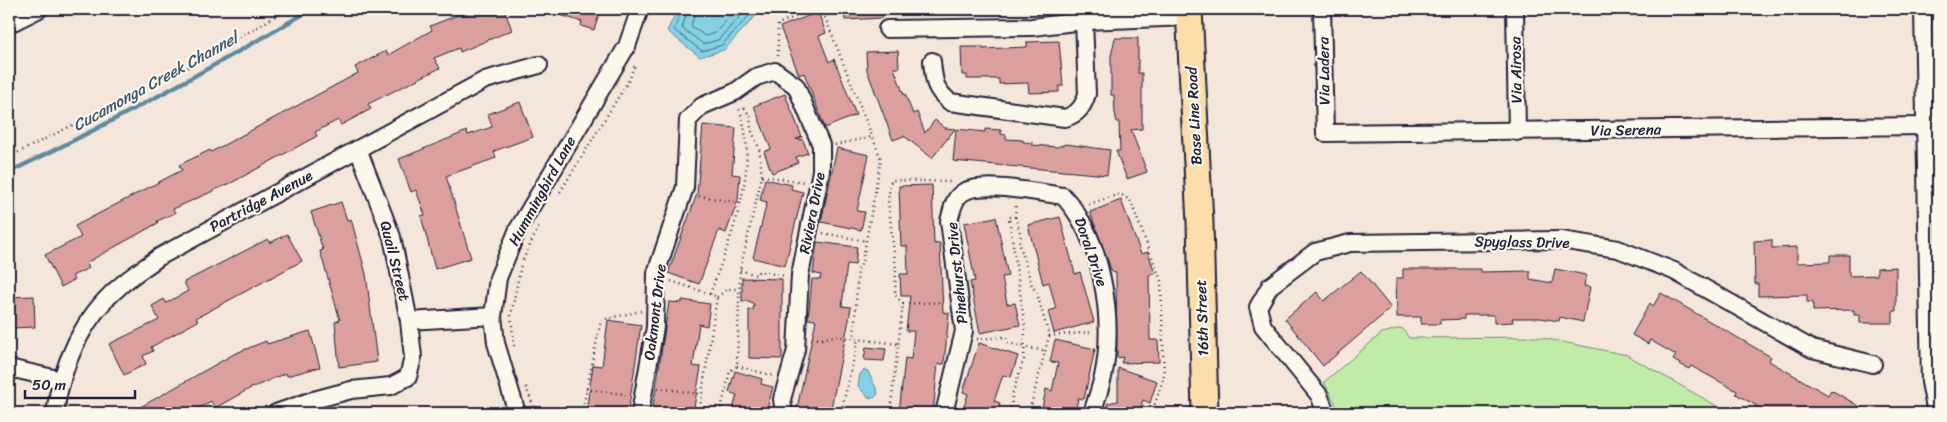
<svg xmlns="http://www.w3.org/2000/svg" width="1947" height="422" font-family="Sriracha,sans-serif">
	<rect width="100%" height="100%" fill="#f5e6dc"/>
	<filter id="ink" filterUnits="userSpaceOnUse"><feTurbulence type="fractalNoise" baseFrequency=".02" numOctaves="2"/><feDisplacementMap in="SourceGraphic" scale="10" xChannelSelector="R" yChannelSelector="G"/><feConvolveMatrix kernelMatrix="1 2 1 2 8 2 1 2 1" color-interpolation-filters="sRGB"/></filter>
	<g filter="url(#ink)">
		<polygon fill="#c0eca8" stroke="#718772" points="1402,328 1409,338 1538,337 1627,355 1729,413 1340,413 1324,382 1382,333"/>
		<g fill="#84d0e4" stroke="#5d8aa0">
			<polygon points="678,9 762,9 724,50 700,57 667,31"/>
			<path d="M 864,370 L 868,371 C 870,377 877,388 878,394 L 874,398 L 868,397 L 858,386 L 860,374 Z"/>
		</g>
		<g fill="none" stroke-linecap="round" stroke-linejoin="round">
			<g stroke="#49687f" stroke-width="1">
				<polyline points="682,9 674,30 702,51 722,45 755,9"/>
				<polyline points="688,9 682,28 703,44 718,40 747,9"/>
				<polyline points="696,9 691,26 705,36 715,33 737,9"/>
			</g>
			<path stroke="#5d8aa0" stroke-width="4.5" d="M 9,172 C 113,123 213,67 312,9"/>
		</g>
		<g fill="#dba09e" stroke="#22223b">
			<polygon points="473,9 504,9 512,30 460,52 459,48 434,58 440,68 368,104 371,109 341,125 338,120 315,132 317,136 233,182 173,209 175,213 157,221 158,223 86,263 89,268 72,276 74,280 61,287 45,255 81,237 75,226 182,170 179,165 210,150 211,152 358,73 355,67 386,51 388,55 432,30 430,26"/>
			<polygon points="549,9 601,9 594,30 581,26 582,22 548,11"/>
			<polygon points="844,9 882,9 882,18 845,20"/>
			<polygon points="818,12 826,33 819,36 829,62 834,59 856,115 825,128 804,73 799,75 780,27"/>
			<polygon points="1115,38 1138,38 1138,73 1142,73 1142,129 1131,130 1147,172 1127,179 1116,151 1120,151 1119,122 1117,122 1115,113 1114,95 1111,95 1111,56"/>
			<polygon points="1059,41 1063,86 1059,86 1059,92 1029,93 1028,83 999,84 999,79 967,79 967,75 962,75 961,47 983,47 983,49 1027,47 1027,42"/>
			<polygon points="898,51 899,68 894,68 904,95 905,94 913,114 917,112 925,133 935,120 945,128 955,129 932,158 904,136 893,140 867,70 866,52"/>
			<polygon points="785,94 802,137 796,139 803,140 808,153 796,157 798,163 772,173 764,152 771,149 754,106"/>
			<polygon points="520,102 533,137 494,151 496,158 446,176 471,258 435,269 421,216 425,215 416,190 411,192 399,159 467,131 468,135 492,127 488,114"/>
			<polygon points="703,125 736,128 732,174 740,175 738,200 726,233 719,230 699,284 668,273 697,194"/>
			<polygon points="956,129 985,132 985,129 1001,130 1001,134 1006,135 1006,139 1023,140 1023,142 1033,143 1032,145 1057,147 1066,144 1110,150 1107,175 953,161"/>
			<polygon points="837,148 869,155 857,211 865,212 861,230 821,222"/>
			<polygon points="765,179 792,185 791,189 803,192 785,266 753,258 767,202 760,200"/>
			<polygon points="932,185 934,244 940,243 943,312 949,313 944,364 938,364 933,413 899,413 905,358 911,359 914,331 906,331 910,296 901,296 900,274 908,274 907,246 901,246 899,186"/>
			<polygon points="1121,200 1141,254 1148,252 1155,273 1149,275 1150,340 1158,340 1159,362 1121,363 1123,357 1117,358 1116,273 1112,272 1090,212"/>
			<polygon points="341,202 347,220 351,219 366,274 377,362 339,367 335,322 340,320 320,251 323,250 311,212"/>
			<polygon points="996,217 1008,276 1002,277 1007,304 1015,303 1020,325 980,333 970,282 975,281 964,223"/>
			<polygon points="1060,217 1075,274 1080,272 1094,322 1054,333 1048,311 1056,309 1049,282 1043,284 1028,225"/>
			<polygon points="287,234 302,261 196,318 198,321 151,347 153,351 143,356 146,364 124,375 109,344 159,320 152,306 164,299 166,303 188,291 184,282 268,239 270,243"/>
			<polygon points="1772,240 1772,248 1797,247 1797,263 1830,262 1830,255 1849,255 1849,276 1877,275 1877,268 1896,267 1896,311 1893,311 1893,323 1860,323 1860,315 1854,315 1854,310 1813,311 1813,302 1807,302 1807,295 1758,296 1758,284 1755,284 1754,241"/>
			<polygon points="817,242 857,247 855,265 847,264 842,306 851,307 849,320 830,413 796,413 816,320 808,319 812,279 820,279 821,275 813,273"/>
			<polygon points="1403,269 1481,269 1481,272 1530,271 1530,279 1552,283 1555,269 1586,275 1584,286 1590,287 1583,322 1560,317 1559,321 1540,318 1512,318 1513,322 1494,323 1494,315 1464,315 1464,319 1440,320 1440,324 1421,324 1421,317 1397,317 1396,278 1403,278"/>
			<polygon points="1361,271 1391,308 1323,366 1285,319 1317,292 1324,301"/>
			<polygon points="742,278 782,279 782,359 749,358 749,310 753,310 754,304 749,301 742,301"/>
			<polygon points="1661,293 1771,357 1769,361 1828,395 1831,390 1871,413 1764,413 1755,408 1757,406 1736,394 1737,391 1691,366 1689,369 1673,360 1676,355 1650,340 1648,344 1632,335 1650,303 1653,306"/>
			<polygon points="34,296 35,327 9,328 9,297"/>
			<polygon points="682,300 710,304 707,326 699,324 693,366 701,367 693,413 652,413 669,302 682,303"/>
			<polygon points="608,320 641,325 628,413 586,413 593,365 602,366"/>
			<polygon points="310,331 320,367 287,376 286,373 249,389 215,408 211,401 191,413 130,413 234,354 266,341 267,344"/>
			<polygon points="1055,340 1095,349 1084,399 1078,398 1075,413 1041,413 1046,389 1052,391 1058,363 1050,362"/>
			<polygon points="979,343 1018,356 1011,377 1003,375 994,401 1000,403 997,413 962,413 968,394 963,392"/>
			<polygon points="866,347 886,349 884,361 864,360"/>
			<polygon points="1118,368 1157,381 1150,403 1143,400 1139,413 1105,413 1108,403 1118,401"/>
			<polygon points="735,371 762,379 761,384 773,387 766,413 732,413 737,395 729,392"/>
		</g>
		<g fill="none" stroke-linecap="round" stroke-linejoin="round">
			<g stroke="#22223b" stroke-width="20">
				<g id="street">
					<polyline points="1322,9 1325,133 1927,126"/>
					<polyline points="1515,9 1517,132"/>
					<polyline points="1923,9 1930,382 1936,413"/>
					<polyline points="9,24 39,9"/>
					<polyline points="887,29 1032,27 1084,21 1190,17"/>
					<path d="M 932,61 C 934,81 934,89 950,102 L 1065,118 C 1078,114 1083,107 1087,94 L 1084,21 L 1081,9"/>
					<polyline points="409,321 493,316"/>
					<polyline points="9,368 62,380"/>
					<path d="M 55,413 C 61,367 82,318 119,287 C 131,276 146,267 159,257 L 485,80 L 539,65"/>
					<polyline points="276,413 310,401 351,390 391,386 408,377 413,357 409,321 392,237 358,149"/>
					<polyline points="517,413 496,343 493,316 498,278 518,229 627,46 640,9"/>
					<polyline points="640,413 655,327 656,273 685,187 688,120 702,106 735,92 756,77 775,71 796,86 821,145 821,171 800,275 796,350 782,399 784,413"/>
					<path d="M 944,413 L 964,331 L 949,221 C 952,211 953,199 962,193 C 981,180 1040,193 1063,196 C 1103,239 1115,320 1103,377 C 1100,389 1096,401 1092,413"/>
					<polyline points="1326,413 1319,395 1263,326 1258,307 1270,286 1315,252 1350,243 1561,240 1618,249 1674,271 1812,349 1873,364"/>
				</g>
			</g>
			<g stroke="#22223b" stroke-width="29">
				<polyline id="primary" points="1189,9 1200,223 1205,413"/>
			</g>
			<g stroke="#22223b" stroke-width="2.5" stroke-dasharray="1 4" stroke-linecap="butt">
				<polyline points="814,9 823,12 881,159 862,263 858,270 854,336 858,339 841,413"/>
				<polyline points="778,56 778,24 813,9"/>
				<polyline points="835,145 871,137"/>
				<polyline points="9,157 190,66 288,9"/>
				<polyline points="762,176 805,182"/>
				<polyline points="560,192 629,80 635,65"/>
				<polyline points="699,196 742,203"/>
				<polyline points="1089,204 1120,194 1130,200 1161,281 1164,376 1152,413"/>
				<polyline points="1015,217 1021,235 1019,242 1032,286 1037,293 1049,336 1029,413"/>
				<polyline points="823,233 866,241"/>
				<polyline points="523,260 539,226"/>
				<polyline points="740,270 756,275 759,271 785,276"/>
				<polyline points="671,281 710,294"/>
				<polyline points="717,297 728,289 738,289"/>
				<polyline points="903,304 946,302"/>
				<polyline points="1049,336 1092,332"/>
				<polyline points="812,338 821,339 834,336 898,344"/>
				<polyline points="977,339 1006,337 1008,343 1045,351"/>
				<polyline points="514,346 511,315 521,265"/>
				<polyline points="737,366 774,376"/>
				<polyline points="526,387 536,413"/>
				<polyline points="658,388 701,394"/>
				<polyline points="586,389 624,394 628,398"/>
				<polyline points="582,413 601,320 641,311"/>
				<path d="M 699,413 L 717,297 L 710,294 C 731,235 761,170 739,108"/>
				<polyline points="720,413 730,371 737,366 740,270 762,176 759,148 751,129 750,116 742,105"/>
				<polyline points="890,413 903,304 895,295 896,270 888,200 891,180 950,182"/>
				<polyline points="1011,413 1012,395 1024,359 1025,327 1009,217 1015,217 1016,203"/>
			</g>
			<use href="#street" stroke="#fbf7ec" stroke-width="16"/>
			<use href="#primary" stroke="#faddab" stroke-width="25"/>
		</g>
	</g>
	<g text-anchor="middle" stroke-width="4.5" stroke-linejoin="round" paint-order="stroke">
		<g font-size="15" fill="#22223b" stroke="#fbf7ec">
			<text transform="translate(1516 70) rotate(-91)" y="5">Via Airosa</text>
			<text transform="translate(1324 71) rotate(-91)" y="5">Via Ladera</text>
			<text transform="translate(1194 116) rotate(-93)" y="5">Base Line Road</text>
			<text transform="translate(1626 130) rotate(-1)" y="5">Via Serena</text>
			<text transform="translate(542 191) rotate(-61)" y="5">Hummingbird Lane</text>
			<text transform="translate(261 201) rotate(-28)" y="5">Partridge Avenue</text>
			<text transform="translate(812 213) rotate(-79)" y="5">Riviera Drive</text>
			<text transform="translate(1522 242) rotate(1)" y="5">Spyglass Drive</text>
			<text transform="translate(1091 252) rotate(71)" y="5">Doral Drive</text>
			<text transform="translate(395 261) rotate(76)" y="5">Quail Street</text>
			<text transform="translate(957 273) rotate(-96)" y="5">Pinehurst Drive</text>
			<text transform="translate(655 312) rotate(-83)" y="5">Oakmont Drive</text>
			<text transform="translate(1202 318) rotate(-92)" y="5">16th Street</text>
		</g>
		<g font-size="16" font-style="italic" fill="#3f566e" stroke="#fbf7ec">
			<text transform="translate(155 81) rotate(-29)" y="6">Cucamonga Creek Channel</text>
		</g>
	</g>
	<rect width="1947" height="422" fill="none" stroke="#fbf7ec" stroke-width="30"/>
	<rect x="15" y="15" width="1917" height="392" fill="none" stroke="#22223b" stroke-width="2" filter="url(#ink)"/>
	<path d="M25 390v8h110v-8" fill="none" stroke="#22223b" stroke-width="2.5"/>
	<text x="32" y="390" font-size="15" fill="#22223b" stroke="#fbf7ec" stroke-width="4" paint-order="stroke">50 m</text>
</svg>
